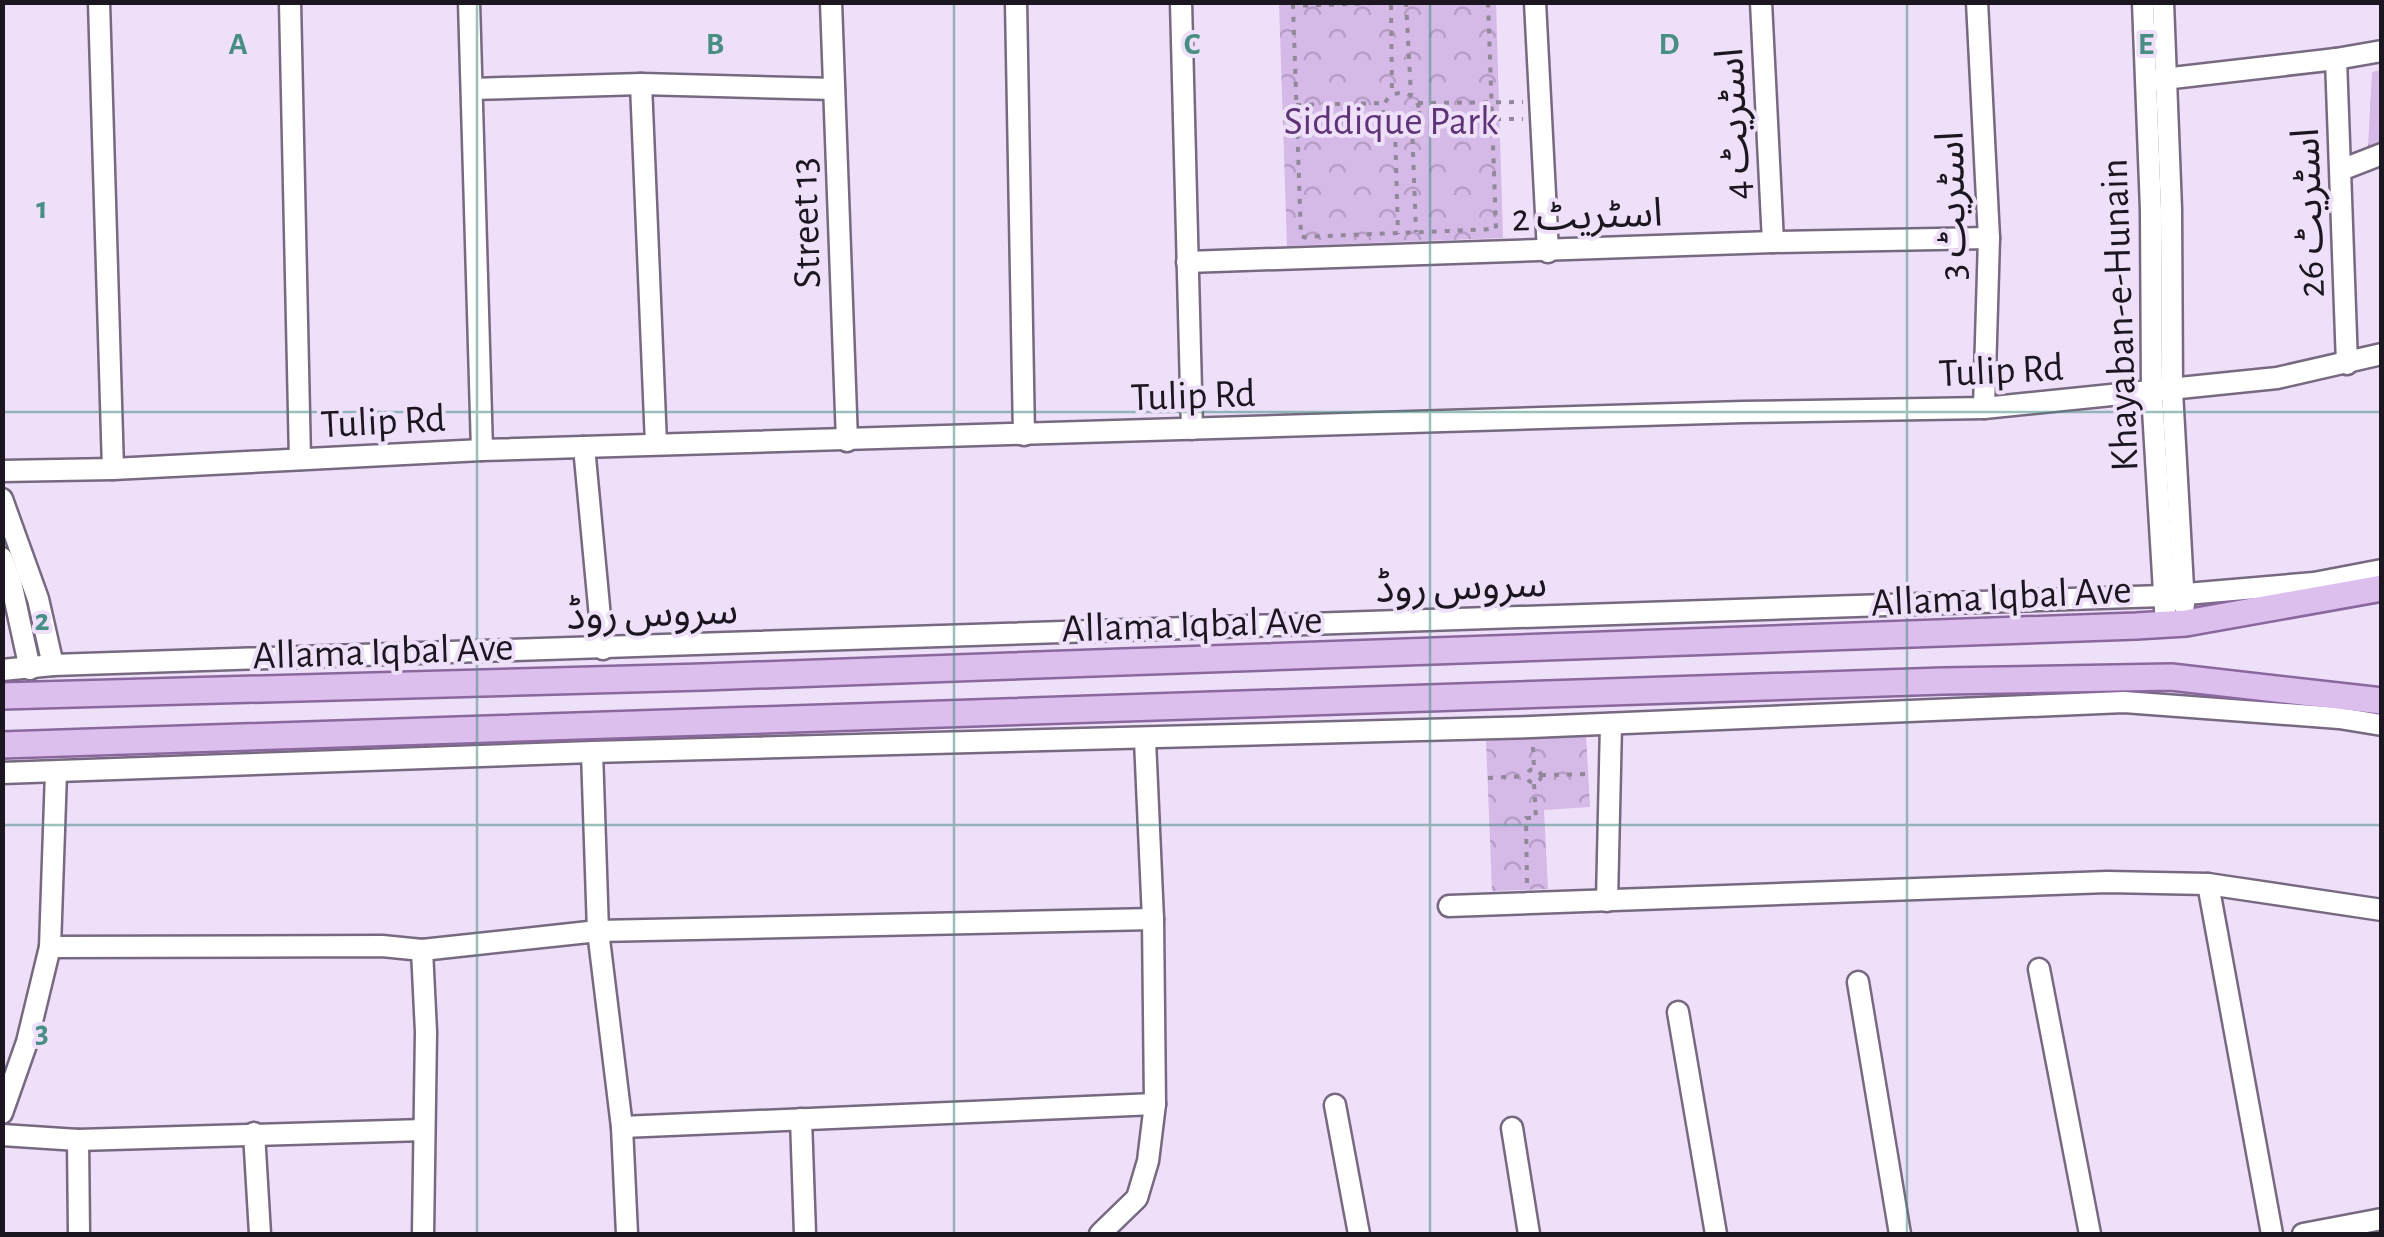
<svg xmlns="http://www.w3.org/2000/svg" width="2384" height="1237" font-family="'Alegreya Sans','Noto Sans Arabic',sans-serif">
	<defs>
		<pattern id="park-crowns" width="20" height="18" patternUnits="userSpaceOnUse" patternTransform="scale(2.5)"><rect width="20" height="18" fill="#d5b9e7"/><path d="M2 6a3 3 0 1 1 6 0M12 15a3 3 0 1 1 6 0" fill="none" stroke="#b69ec6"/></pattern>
	</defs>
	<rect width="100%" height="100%" fill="#efe0f9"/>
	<g fill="url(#park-crowns)">
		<polygon points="1279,3 1496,3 1503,238 1287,246"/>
		<polygon points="2381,70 2381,143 2368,147 2372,72"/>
		<polygon points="1586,735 1590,807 1544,810 1548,889 1492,891 1486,740"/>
	</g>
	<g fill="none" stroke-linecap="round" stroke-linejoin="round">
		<g stroke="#77697f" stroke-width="25">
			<g id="minor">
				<polyline points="99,2 113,469"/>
				<polyline points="290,2 300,459"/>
				<polyline points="469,2 482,450"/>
				<polyline points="831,2 847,441"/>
				<polyline points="1016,2 1024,435"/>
				<polyline points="1181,2 1192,429"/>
				<polyline points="1535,2 1548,252"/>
				<polyline points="1761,2 1773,242"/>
				<polyline points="1977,2 1989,238 1984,408"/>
				<polyline points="2143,2 2151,210 2152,393 2166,625"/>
				<polyline points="2163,2 2171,209 2172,391 2184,605"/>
				<polyline points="2336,59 2347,364"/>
				<polyline points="2155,80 2336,59 2382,51"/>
				<polyline points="641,84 656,444"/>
				<polyline points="472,89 641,84 834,89"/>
				<polyline points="2341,170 2382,154"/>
				<polyline points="1187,262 1773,242 1989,238"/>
				<polyline points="584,447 603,649"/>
				<polyline points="2,471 113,469 482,450 1743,412 1984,408 2277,378 2382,354"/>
				<polyline points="2,499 38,599 53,665"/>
				<polyline points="2,558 11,582 30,669"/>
				<polyline points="2,670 53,665 2163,596 2314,583 2382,570"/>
				<polyline points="592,752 598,931 622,1127 627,1234"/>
				<polyline points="2,773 592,752 1531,727 2124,702 2339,718 2382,725"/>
				<polyline points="2208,884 2272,1234"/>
				<polyline points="1607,901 1611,724"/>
				<polyline points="1449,906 2107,882 2208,884 2382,910"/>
				<polyline points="50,947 382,946 422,950 598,931 1153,919"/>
				<polyline points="422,950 426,1032 423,1234"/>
				<polyline points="2039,969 2090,1234"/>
				<polyline points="1858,982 1900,1234"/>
				<polyline points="1678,1012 1716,1234"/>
				<polyline points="1335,1105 1359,1234"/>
				<polyline points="2,1113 27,1042 50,947 56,772"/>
				<polyline points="801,1119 805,1234"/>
				<polyline points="622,1127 1155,1104"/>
				<polyline points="1512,1128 1529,1234"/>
				<polyline points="254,1133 260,1234"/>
				<polyline points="2,1135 78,1140 424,1130"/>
				<polyline points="78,1140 79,1234"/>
				<polyline points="1100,1234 1137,1198 1148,1161 1155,1104 1153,919 1145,740"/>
				<polyline points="2303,1234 2382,1219"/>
			</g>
		</g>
		<g stroke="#8a689e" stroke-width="30">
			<g id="major">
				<polyline points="2,696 703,677 2136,626 2186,623 2382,588"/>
				<polyline points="2,745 1943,681 2171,677 2382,701"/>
			</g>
		</g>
		<g stroke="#92889a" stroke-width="4" stroke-dasharray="5 8" stroke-linecap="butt">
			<polyline points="1399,2 1293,6 1301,237 1496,229 1488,2"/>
			<polyline points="1406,2 1411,95"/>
			<polyline points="1391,5 1392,95"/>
			<circle cx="1401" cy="111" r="18"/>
			<polyline points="1418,103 1523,102"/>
			<polyline points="1296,105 1385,103"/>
			<polyline points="1418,119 1523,119"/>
			<polyline points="1298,125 1386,121"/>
			<polyline points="1412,126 1416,232"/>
			<polyline points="1395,129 1398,234"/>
			<polyline points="1533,747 1534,767"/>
			<circle cx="1534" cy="776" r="7"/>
			<polyline points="1541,775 1591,774"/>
			<polyline points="1488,778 1527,776"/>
			<polyline points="1527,883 1526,818 1536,818 1534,783"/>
		</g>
		<use href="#minor" stroke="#fff" stroke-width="20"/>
		<use href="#major" stroke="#ddbfee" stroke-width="25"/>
	</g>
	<path fill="none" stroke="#498e84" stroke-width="2.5" stroke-opacity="0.55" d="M 477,2 L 477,1234M 954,2 L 954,1234M 1430,2 L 1430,1234M 1907,2 L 1907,1234M 2,412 L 2382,412M 2,825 L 2382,825"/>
	<g text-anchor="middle" stroke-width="8" stroke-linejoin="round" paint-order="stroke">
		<g font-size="40" fill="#5f3377" stroke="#efe0f9">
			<text x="1391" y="134">Siddique Park</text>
		</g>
		<g font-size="40" fill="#1b161f" stroke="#efe0f9">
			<text transform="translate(1732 124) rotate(-93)" y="14">اسٹریٹ 4</text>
			<text transform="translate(1950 206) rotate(-91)" y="14">اسٹریٹ 3</text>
			<text transform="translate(2307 213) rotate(-92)" y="14">اسٹریٹ 26</text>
			<text transform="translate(1587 214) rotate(-2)" y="14">اسٹریٹ 2</text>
			<text transform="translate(804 223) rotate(-92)" y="14">Street 13</text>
			<text transform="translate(2118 315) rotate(-92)" y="14">Khayaban-e-Hunain</text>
			<text transform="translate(2001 369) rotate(-3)" y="14">Tulip Rd</text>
			<text transform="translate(1193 394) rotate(-2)" y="14">Tulip Rd</text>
			<text transform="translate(383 420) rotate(-3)" y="14">Tulip Rd</text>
			<text transform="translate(1461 585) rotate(-2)" y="14">سروس روڈ</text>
			<text transform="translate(2001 595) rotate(-3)" y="14">Allama Iqbal Ave</text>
			<text transform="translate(652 612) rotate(-2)" y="14">سروس روڈ</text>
			<text transform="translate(1192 623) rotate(-2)" y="14">Allama Iqbal Ave</text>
			<text transform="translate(383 650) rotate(-2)" y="14">Allama Iqbal Ave</text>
		</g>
	</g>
	<g font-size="32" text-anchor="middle" font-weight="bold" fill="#498e84" stroke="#efe0f9" stroke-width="8" stroke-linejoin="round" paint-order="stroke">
		<text x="238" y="54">A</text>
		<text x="715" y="54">B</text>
		<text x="1192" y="54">C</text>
		<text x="1669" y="54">D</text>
		<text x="2146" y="54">E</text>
		<text x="42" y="218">1</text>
		<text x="42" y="630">2</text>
		<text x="42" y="1042">3</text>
	</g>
	<rect width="2384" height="1237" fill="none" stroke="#1b161f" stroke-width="10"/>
</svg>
